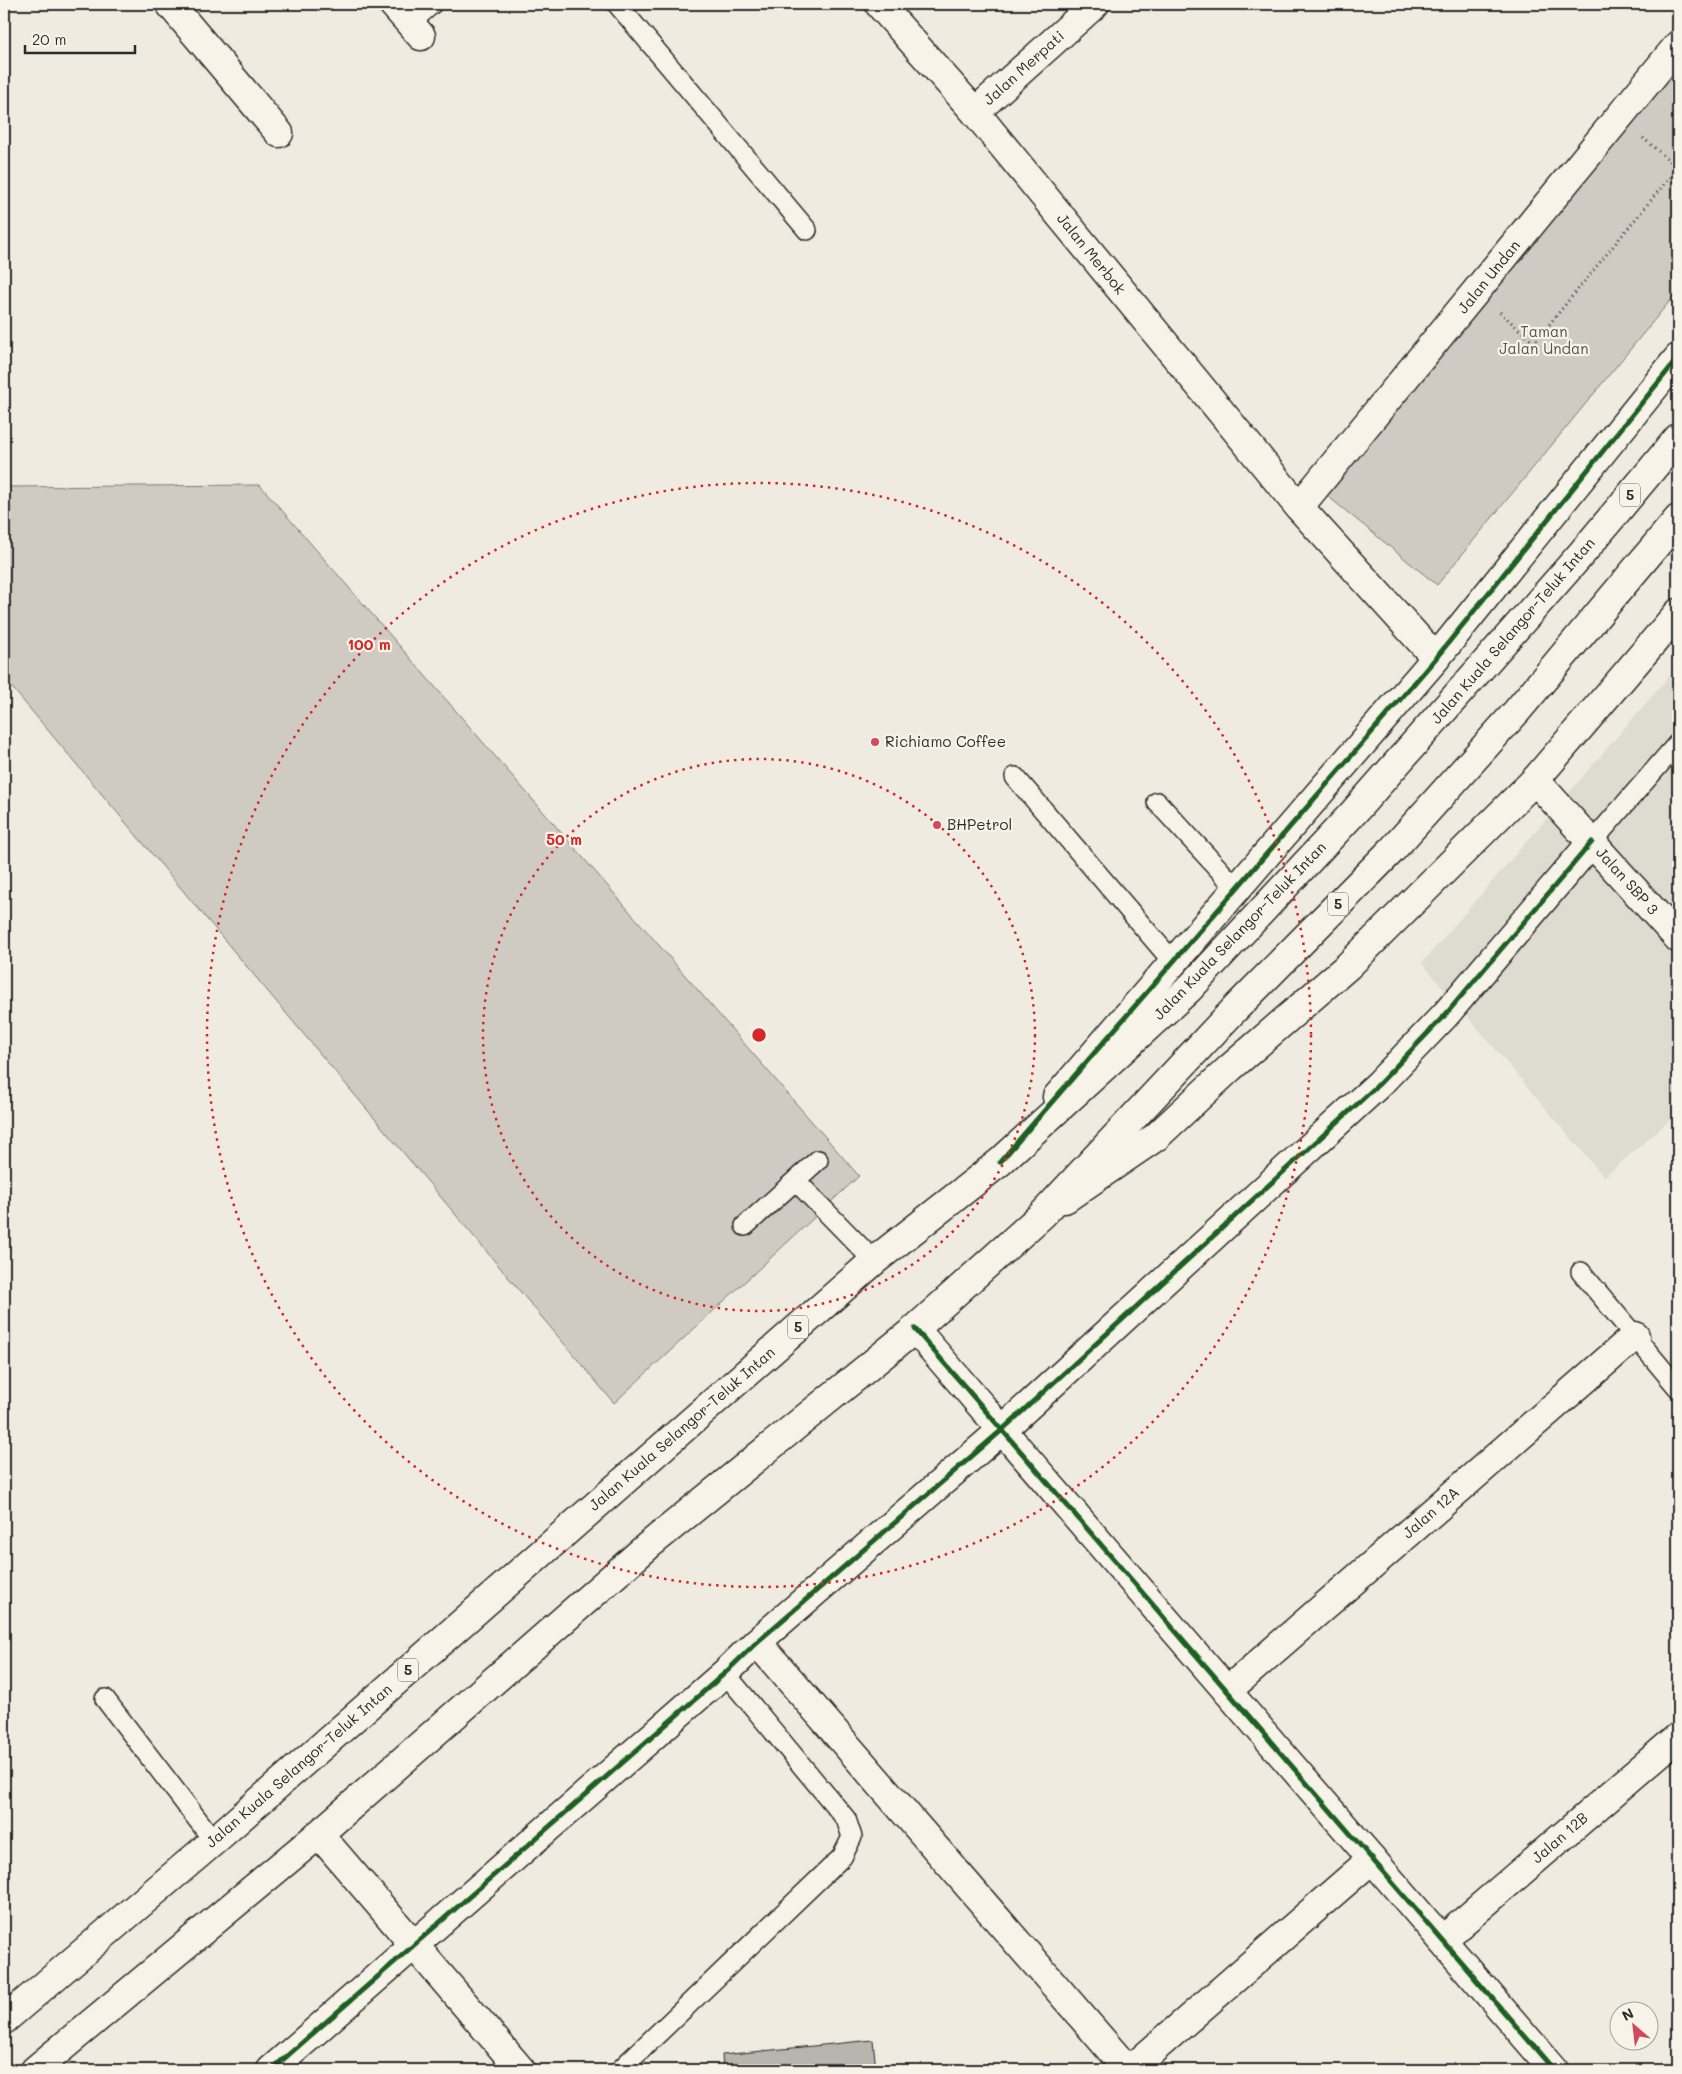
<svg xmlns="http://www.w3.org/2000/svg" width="1682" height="2074" font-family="Mali,sans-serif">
	<rect width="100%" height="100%" fill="#efebe0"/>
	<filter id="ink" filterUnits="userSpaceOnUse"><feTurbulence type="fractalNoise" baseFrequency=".02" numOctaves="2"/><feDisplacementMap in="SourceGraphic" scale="10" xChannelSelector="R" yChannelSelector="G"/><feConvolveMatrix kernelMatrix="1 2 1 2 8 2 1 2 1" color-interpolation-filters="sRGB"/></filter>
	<g filter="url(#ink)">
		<polygon fill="#dedbd1" points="1678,666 1678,1113 1604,1177 1422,963"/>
		<g fill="#cfcbc2" stroke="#7d7b76">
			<polygon points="1678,62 1678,291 1437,585 1325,494"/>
			<polygon points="260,485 859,1176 614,1403 4,678 4,487"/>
		</g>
		<polygon fill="#b8b5ae" stroke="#2b2b2b" points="873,2040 876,2070 723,2070 722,2055"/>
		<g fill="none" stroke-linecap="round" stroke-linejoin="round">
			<g stroke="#2b2b2b" stroke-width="22">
				<g id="service">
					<polyline points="617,4 807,230"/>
					<polyline points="410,23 432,4"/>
					<polyline points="1015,777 1174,963"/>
					<polyline points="1157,802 1237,889"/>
					<polyline points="1592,842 1678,743"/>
					<polyline points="796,1181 874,1261"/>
					<polyline points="745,1226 818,1160"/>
					<polyline points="1581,1272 1678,1388"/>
					<polyline points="105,1699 214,1841"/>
					<polyline points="620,2070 842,1857 852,1837 846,1819 725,1673"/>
				</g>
			</g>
			<g stroke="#2b2b2b" stroke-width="31">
				<g id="minor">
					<polyline points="170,4 279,133"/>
					<polyline points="393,4 421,36"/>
					<polyline points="879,4 975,112 1299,507 1436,658"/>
					<polyline points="975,112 1095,4"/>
					<polyline points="1299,507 1678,45"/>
					<polyline points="1535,780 1678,938"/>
					<polyline points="915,1329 1554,2070"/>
					<polyline points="757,1642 1128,2070"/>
					<polyline points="1227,1691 1635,1336"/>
					<polyline points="319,1834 521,2070"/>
					<polyline points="1442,1940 1678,1737"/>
					<polyline points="271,2070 725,1673 757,1642 1002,1430 1379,1084 1446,1014 1592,842"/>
					<polyline points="1130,2070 1372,1859"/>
				</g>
			</g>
			<g stroke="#2b2b2b" stroke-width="31">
				<g id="tertiary">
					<polyline points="1057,1097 1436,658 1678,358"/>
					<polyline points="1065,1199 1156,1137 1230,1068 1348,966 1535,780 1678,613"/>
				</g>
			</g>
			<g stroke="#2b2b2b" stroke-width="31">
				<g id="trunk">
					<polyline points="4,2020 214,1841 874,1261 1000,1162 1189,989 1354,812 1582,553 1678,438"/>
					<polyline points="35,2070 319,1834 649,1545 915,1329 1043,1214 1233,1011 1392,850 1517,711 1678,519"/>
				</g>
			</g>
			<g stroke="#2b2b2b" stroke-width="3" stroke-dasharray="1 4" stroke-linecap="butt">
				<polyline points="1643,138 1678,168"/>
				<polyline points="1500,312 1534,343 1678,167"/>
			</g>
			<use href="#service" stroke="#f7f3e8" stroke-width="19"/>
			<use href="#minor" stroke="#f7f3e8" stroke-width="28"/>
			<use href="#tertiary" stroke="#f7f3e8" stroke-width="28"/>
			<use href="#trunk" stroke="#f7f3e8" stroke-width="28"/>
			<g stroke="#f7f3e8" stroke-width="8">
				<g id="cycleway">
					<polyline points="1000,1162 1436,658 1678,358"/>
					<polyline points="915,1329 1554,2070"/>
					<polyline points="271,2070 725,1673 757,1642 1002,1430 1379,1084 1446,1014 1592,842"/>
				</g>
			</g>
			<use href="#cycleway" stroke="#1b5e20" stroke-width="5"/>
		</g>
	</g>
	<g fill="none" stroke="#d62828" stroke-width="2.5" stroke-dasharray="2.5 5">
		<circle cx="759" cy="1035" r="276"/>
		<circle cx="759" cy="1035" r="552"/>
	</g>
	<g fill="#d1495b" stroke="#f7f3e8" stroke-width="2">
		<circle cx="875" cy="742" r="5"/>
		<circle cx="937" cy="825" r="5"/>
	</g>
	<g text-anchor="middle" stroke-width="4.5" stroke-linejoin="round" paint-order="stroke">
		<g fill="#f7f3e8" stroke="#686764" stroke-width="1">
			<rect x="1620" y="483.5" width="20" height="23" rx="4"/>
			<rect x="1328" y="892.5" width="20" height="23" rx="4"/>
			<rect x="788" y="1315.5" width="20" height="23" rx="4"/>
			<rect x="398" y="1658.5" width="20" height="23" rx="4"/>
		</g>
		<g font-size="14" font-weight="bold" fill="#2b2b2b">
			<text x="1630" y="500">5</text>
			<text x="1338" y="909">5</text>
			<text x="798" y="1332">5</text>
			<text x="408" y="1675">5</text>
		</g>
		<g font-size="15" fill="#2b2b2b" stroke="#f7f3e8">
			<text transform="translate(1024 68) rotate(-42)" y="5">Jalan Merpati</text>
			<text transform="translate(1091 254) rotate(51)" y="5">Jalan Merbok</text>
			<text transform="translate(1489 277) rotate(-51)" y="5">Jalan Undan</text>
			<text transform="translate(1513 631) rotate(-49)" y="5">Jalan Kuala Selangor-Teluk Intan</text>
			<text transform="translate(1627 881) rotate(48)" y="5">Jalan SBP 3</text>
			<text transform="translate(1240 931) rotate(-46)" y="5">Jalan Kuala Selangor-Teluk Intan</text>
			<text transform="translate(682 1429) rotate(-41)" y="5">Jalan Kuala Selangor-Teluk Intan</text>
			<text transform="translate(1431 1513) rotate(-41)" y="5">Jalan 12A</text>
			<text transform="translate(299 1766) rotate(-41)" y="5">Jalan Kuala Selangor-Teluk Intan</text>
			<text transform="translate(1560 1838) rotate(-41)" y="5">Jalan 12B</text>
		</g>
		<g font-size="15" fill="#545351" stroke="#f7f3e8">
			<text x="1544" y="337">Taman<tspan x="1544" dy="17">Jalan Undan</tspan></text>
		</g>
		<g font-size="15" fill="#2b2b2b" stroke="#f7f3e8" text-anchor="start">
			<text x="885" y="747">Richiamo Coffee</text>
			<text x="947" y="830">BHPetrol</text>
		</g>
	</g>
	<circle cx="759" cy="1035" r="8" fill="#d62828" stroke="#f7f3e8" stroke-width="2.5"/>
	<g font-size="15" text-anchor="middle" font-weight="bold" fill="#d62828" stroke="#f7f3e8" stroke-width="4.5" stroke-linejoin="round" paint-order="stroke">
		<text x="369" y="650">100 m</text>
		<text x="564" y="845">50 m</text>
	</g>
	<rect width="1682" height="2074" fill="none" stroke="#f7f3e8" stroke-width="20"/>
	<rect x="10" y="10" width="1662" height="2054" fill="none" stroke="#2b2b2b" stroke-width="2" filter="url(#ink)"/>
	<g transform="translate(1634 2026) rotate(332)"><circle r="24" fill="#f7f3e8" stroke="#a5a39c"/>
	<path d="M0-4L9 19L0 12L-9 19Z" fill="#d1495b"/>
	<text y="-8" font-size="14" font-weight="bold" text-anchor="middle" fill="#2b2b2b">N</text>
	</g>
	<path d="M25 45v8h110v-8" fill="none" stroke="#2b2b2b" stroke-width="2.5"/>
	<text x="32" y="45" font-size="15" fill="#2b2b2b" stroke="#f7f3e8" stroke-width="4" paint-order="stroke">20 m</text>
</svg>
